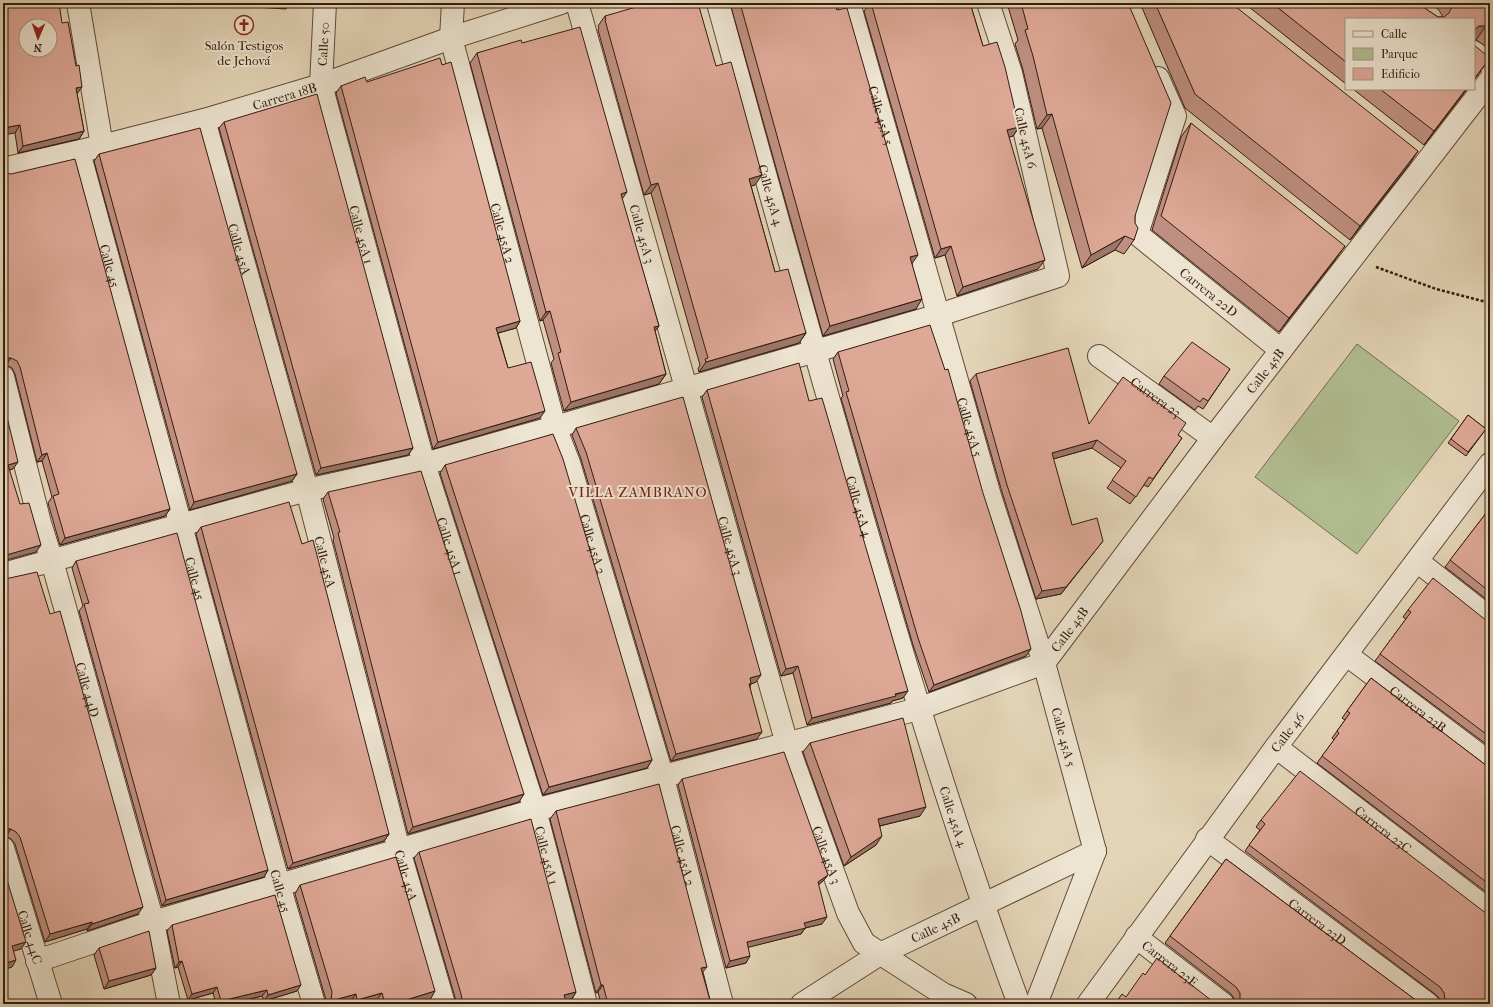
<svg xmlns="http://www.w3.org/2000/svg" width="1493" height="1007" font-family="'IM FELL French Canon',serif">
	<rect width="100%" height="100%" fill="#e4d5b8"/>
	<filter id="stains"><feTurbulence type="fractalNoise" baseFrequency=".005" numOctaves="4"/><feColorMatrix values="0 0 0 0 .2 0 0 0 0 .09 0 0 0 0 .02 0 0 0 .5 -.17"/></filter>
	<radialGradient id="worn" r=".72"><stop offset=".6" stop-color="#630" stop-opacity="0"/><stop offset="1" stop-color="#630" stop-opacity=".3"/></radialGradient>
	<polygon fill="#b1be91" stroke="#726c50" points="1357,344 1459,421 1357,554 1255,477"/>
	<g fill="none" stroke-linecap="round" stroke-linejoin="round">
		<g stroke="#604a38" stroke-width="24">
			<g id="minor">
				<polyline points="78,3 102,146"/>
				<path id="s1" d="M 325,3 L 321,85 L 424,464 L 535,810 L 586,1004"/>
				<path id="s2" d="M 453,3 L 451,38 L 555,427 L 569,463 L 663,778 L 722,1004"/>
				<path id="s3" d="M 577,3 L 787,744 L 848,913 L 864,943 L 943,994 L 966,1004"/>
				<path id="s4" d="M 718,3 C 766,179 815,354 866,529 C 912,689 961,848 1019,1004"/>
				<path id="s5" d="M 849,3 L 990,496 L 1044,663 L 1095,851"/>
				<polyline points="1474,52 1490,64"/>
				<path id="s6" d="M 1158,78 L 1175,116 L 1137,234 L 1281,350"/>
				<path id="s7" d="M 204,120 L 307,490 L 399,850 L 444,1004"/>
				<path id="s8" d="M 79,152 L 279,885 L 314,1004"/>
				<path id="s9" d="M 3,169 L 102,146 L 204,120 L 321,85 L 451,38 L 561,3"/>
				<path id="s10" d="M 1099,356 L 1213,438"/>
				<path id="s11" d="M 3,377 L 40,523 L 52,561 L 153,922 L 169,1004"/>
				<polyline points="1417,561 1490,618"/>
				<polyline points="3,574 307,490 424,464 555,427 939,315 1058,276 1011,73 988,3"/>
				<path id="s12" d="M 1347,655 L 1490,763"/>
				<path id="s13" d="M 1276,747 L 1490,911"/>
				<path id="s14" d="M 1207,839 L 1428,1004"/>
				<path id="s15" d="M 3,848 L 51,1004"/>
				<path id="s16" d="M 1136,937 L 1223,1004"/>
				<path id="s17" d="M 37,961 L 153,922 L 535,810 L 918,709 L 1044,663 L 1213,438 L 1490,80"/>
				<path id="s18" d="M 802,1004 L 880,954 L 1095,851"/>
				<polyline points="1036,1004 1095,851"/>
				<path id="s19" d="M 1088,1004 L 1276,747 L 1490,464"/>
			</g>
		</g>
		<polyline stroke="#341b0e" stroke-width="2.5" stroke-dasharray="3 2" stroke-linecap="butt" points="1376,267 1436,289 1490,303"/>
		<use href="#minor" stroke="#ede4d1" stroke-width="22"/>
	</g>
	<g fill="#bf9082" stroke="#341b0e">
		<polygon points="730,3 835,3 912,263 916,309 823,336"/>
		<polygon points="867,3 970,3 983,46 1019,127 1013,136 1009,137 1038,269 957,296 945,255 935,258 864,11 868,6"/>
		<polygon points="1007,3 1128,3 1135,216 1134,240 1124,254 1115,250 1082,268 1042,128 1037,129 1023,70 1015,44 1018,40"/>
		<polygon points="1140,3 1231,3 1409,165 1350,240 1185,108"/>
		<polygon points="1244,3 1417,3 1438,17 1442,17 1442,15 1438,9 1429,3 1490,3 1490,49 1476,40 1474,40 1474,19 1346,19 1346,84"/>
		<polygon points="605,16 716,66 755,185 751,186 775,272 806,333 799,343 699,372 698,369 700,365 651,193 644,195 598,30 599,28 598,26"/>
		<polygon points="62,23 77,94 84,131 79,139 18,153 15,133"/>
		<polygon points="522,43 622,200 659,326 655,331 666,374 659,384 564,411 551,363 554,359 543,320 540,321 470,63 477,53"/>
		<polygon points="367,82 520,321 516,328 498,333 508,368 540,418 433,449 336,93 341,86"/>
		<polygon points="1353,89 1467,89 1424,145"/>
		<polygon points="224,122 413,448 408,455 316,475 219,128"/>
		<polygon points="1191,123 1335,260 1279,332 1152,230 1181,137"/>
		<polygon points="99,154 297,474 292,481 190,510 94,161"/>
		<polygon points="3,173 170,509 165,516 60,545 48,503 52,497 42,461 37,462 15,374 12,368 6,365 3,365"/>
		<polygon points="838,352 1026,656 929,692 913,645 841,398 843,396 833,359"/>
		<polygon points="1230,369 1203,409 1198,406 1195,410 1159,384 1164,376"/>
		<polygon points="976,374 1089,424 1178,435 1182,438 1148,487 1144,485 1130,504 1107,488 1121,468 1092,448 1053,459 1072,525 1097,548 1061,594 1036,599 1002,492 970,381"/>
		<polygon points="707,390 809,401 903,698 892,701 891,703 807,725 793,673 781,676 702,397"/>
		<polygon points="1468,415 1486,429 1466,456 1448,443"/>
		<polygon points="576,428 756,682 751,684 750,686 757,739 671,761 581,459 572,435"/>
		<polygon points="445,465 652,760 647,768 543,795 440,473"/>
		<polygon points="328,492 519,802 408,834 333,540 334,538 323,499"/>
		<polygon points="1490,508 1490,602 1445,567"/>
		<polygon points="201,527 389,834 384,841 288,869 196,534"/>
		<polygon points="76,561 268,870 264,877 162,906 79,611 83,606 72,568"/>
		<polygon points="3,578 138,914 87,931 87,929 45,942 15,844 11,839 6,836 3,836"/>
		<polygon points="1408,610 1487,621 1490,622 1490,747 1375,661 1406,619 1403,617"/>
		<polygon points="1371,678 1487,766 1490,767 1490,895 1317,763 1334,740 1332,738 1345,720 1342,718"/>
		<polygon points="810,743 920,816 880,826 876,845 844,866 803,752"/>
		<polygon points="682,779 828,875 823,881 818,885 822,924 805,928 801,934 748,947 746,963 726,968 678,785"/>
		<polygon points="556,811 703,972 711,1004 601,1004 598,992 596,993 550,819"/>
		<polygon points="1261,820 1487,914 1490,1004 1440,1004 1440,999 1435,994 1245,851 1260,830 1256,827"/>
		<polygon points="419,852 576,992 572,999 566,1001 567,1004 457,1004 414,858"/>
		<polygon points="1226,859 1421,1004 1235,1004 1235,1000 1231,994 1165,943"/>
		<polygon points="300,885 430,1000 415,1004 377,1004 376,1001 366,1004 350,1004 350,1002 343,1004 326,1004 326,1000 295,894"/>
		<polygon points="172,925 297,991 264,1001 262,996 230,1004 216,1004 213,993 188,1000 178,967 175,968 167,931"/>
		<polygon points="99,948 156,968 151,975 104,989 94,955"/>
	</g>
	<g fill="#9b766a" stroke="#341b0e">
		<polygon points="194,3 290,3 286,9"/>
		<polygon points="337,3 377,3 374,7"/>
		<polygon points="1479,26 1486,26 1476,40 1474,40 1474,30"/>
		<polygon points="1490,58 1480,72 1474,80 1474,79"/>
		<polygon points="82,87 77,94 76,88"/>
		<polygon points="1466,89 1467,89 1424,145 1434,131"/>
		<polygon points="1052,114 1042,128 1037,129 1047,115"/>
		<polygon points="20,125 15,133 3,135 3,128"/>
		<polygon points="1019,127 1013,136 1000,140 1007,130"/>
		<polygon points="84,131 79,139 18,153 23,146"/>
		<polygon points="1418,151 1409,165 1350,240 1360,226"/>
		<polygon points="762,175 755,185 742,189 749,179"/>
		<polygon points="658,183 651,193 644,195 651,185"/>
		<polygon points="627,192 620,202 621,194"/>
		<polygon points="1125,236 1115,250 1082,268 1091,255"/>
		<polygon points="951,246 945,255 935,258 941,249"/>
		<polygon points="1345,246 1335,260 1279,332 1289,318"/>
		<polygon points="918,255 911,265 910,257"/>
		<polygon points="1045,260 1038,269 957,296 963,287"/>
		<polygon points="922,299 916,309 823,336 830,326"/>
		<polygon points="550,311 543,320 540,321 546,312"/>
		<polygon points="520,321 516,328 491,335 496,328"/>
		<polygon points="659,326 652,335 654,327"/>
		<polygon points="806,333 799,343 699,372 706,362"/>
		<polygon points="5,358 11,358 6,365 3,365 3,359"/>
		<polygon points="666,374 659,384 564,411 571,402"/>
		<polygon points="545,411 540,418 433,449 438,442"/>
		<polygon points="1097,440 1092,448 1046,461 1052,453"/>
		<polygon points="413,448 408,455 316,475 321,468"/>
		<polygon points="47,453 42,461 37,462 42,455"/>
		<polygon points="18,462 13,469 3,472 8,465"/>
		<polygon points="297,474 292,481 190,510 194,502"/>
		<polygon points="170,509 165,516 60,545 65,538"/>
		<polygon points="1103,541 1061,594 1036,599 1042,591"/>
		<polygon points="41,545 36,552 3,561 3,556 4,555"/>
		<polygon points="1031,649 1026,656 929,692 934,685"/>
		<polygon points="798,666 793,673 781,676 786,669"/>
		<polygon points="761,675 756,682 751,684 746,690 750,678"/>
		<polygon points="908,691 903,698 892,701 891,703 807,725 812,718"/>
		<polygon points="762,732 757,739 671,761 676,754"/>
		<polygon points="652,760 647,768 543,795 549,787"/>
		<polygon points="524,794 519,802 408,834 413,827"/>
		<polygon points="926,807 920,816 871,828 878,819"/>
		<polygon points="5,829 11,829 6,836 3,836 3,830"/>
		<polygon points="389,834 384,841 288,869 293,863"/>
		<polygon points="882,836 876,845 844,866 851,857"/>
		<polygon points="268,870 264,877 162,906 166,900"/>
		<polygon points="828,875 823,881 813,889 818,882"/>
		<polygon points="143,907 138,914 87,931 92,924"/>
		<polygon points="827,917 822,924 805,928 801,934 742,949 747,942 804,923"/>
		<polygon points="92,922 87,929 45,942 50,934"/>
		<polygon points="26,942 21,949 7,953 12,946"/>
		<polygon points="750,956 746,963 726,968 730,961"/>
		<polygon points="16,960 12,967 3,970 3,964"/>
		<polygon points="182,961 178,967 175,968 179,962"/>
		<polygon points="707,967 701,974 701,968"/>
		<polygon points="156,968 151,975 104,989 109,981"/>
		<polygon points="301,985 297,991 264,1001 268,995"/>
		<polygon points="601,985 603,985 598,992 596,993"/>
		<polygon points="217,987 213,993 188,1000 192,994"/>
		<polygon points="267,990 262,996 230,1004 219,1004 221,1001"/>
		<polygon points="435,991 430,1000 415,1004 393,1004"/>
		<polygon points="576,992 572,999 560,1002 564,995"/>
		<polygon points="382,993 376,1001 366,1004 355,1004 357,1000"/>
		<polygon points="356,994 350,1002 343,1004 329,1004 331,1001"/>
	</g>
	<g fill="#dea897" stroke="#341b0e" fill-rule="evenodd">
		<path d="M 3,3 L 59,3 L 62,23 L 68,22 L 76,66 L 79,65 L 82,87 L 76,88 L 84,131 L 23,146 L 20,125 L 3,128 ZM 26,26 L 50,26 L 50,50 L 26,50 Z"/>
		<polygon points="650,3 698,3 716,66 731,62 762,175 749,179 775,272 788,269 806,333 706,362 705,359 708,358 658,183 651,185 605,20 606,19 605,16"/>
		<polygon points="740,3 835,3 837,10 847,8 918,255 910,257 922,299 830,326"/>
		<polygon points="871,3 970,3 983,46 997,42 1005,67 1019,127 1007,130 1045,260 963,287 951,246 941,249"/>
		<polygon points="1021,3 1128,3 1171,103 1135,216 1135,223 1138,228 1134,240 1125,236 1091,255 1052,114 1047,115 1033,56 1025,30 1028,29"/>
		<polygon points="1155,3 1231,3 1418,151 1360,226 1195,94"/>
		<polygon points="1272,3 1417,3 1438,17 1444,17 1449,13 1452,7 1452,3 1490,3 1490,29 1486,26 1479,26 1474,30 1474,19 1346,19 1346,62"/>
		<polygon points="580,27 627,192 621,194 659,326 654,327 666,374 571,402 558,353 561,352 550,311 546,312 477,53 521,40 522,43"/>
		<polygon points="1474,45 1490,58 1474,79"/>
		<polygon points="440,58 442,65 451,62 520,321 496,328 508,368 531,362 545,411 438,442 341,86 365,77 367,82"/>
		<polygon points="1380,89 1466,89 1434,131"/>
		<polygon points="317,94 413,448 321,468 224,122"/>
		<polygon points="1191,123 1345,246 1289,318 1161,216"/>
		<polygon points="200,128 297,474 194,502 99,154"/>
		<polygon points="75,159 170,509 65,538 53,496 59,494 47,453 42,455 20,367 17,361 11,358 5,358 3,359 3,173 11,174"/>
		<polygon points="930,325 945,370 948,369 983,493 1021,611 1031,649 934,685 918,638 864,453 846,392 849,391 838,352"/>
		<polygon points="1192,342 1230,369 1208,401 1203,398 1200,402 1164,376"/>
		<polygon points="1068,348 1089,424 1123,377 1186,423 1178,435 1182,438 1153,479 1149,477 1136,497 1112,480 1126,461 1097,440 1052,453 1072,525 1097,518 1103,541 1066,587 1042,591 1007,485 976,374"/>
		<polygon points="799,363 809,401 822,398 908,691 895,694 896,696 812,718 798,666 786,669 707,390"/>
		<polygon points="683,397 761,675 750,678 751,683 749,684 762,732 676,754 586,452 576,428"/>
		<polygon points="3,401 18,462 8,465 20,504 29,503 41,545 3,556"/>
		<polygon points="1468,415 1486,429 1468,452 1451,439"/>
		<polygon points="553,434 563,459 652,760 549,787 445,465"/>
		<polygon points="421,471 524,794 413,827 338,533 340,532 328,492"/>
		<polygon points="289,502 302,544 313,540 389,834 293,863 201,527"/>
		<polygon points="1490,508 1490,592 1450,560"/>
		<polygon points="177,533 268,870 166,900 84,604 89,603 76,561"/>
		<polygon points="37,572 50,614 60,611 143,907 92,924 92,922 50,934 20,837 16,832 11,829 5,829 3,830 3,578 5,579"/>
		<polygon points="1433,578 1487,621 1490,622 1490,737 1380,654 1411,612 1408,610"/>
		<polygon points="1371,678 1487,766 1490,767 1490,885 1322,756 1339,733 1337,731 1350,713 1347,711"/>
		<polygon points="903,718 926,807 878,819 882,836 851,857 810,743"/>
		<polygon points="784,752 828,875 818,882 827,917 804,923 806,928 747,942 750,956 730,961 682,779"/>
		<polygon points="1300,771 1487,914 1490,915 1490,1004 1443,1004 1445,999 1444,993 1440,987 1249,845 1265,824 1261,820"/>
		<polygon points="659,784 707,967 701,968 711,1004 608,1004 603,985 601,985 556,811"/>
		<polygon points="531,819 576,992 564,995 567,1004 463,1004 461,994 419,852"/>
		<polygon points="396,857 435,991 393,1004 385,1004 382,993 357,1000 356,994 331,1001 332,992 300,885"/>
		<polygon points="1226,859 1421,1004 1238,1004 1240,999 1240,993 1236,987 1170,936"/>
		<polygon points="3,867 26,942 12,946 16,960 3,964"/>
		<polygon points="275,895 301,985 268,995 267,990 221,1001 217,987 192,994 182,961 179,962 172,925"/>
		<polygon points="149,931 156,968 109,981 99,948"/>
		<polygon points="1157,958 1216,1004 1115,1004 1122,994 1126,997 1143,973 1145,975"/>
	</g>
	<defs>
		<g id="church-ring" transform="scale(1)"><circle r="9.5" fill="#ede4d1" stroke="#8f2418" stroke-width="1.5"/><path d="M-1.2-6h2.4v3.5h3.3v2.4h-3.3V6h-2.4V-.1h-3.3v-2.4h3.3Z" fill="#8f2418"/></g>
	</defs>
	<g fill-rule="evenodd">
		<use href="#church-ring" x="244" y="25"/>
	</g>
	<g text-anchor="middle" stroke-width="4" stroke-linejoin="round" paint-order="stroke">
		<g font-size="13" fill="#341b0e" stroke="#ede4d1">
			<text transform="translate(323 44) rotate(-87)" y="5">Calle 50</text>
			<text dy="5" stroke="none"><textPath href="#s9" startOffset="291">Carrera 18B</textPath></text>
			<text dy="5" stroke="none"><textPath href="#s5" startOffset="117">Calle 45A 5</textPath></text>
			<text transform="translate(1026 138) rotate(77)" y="5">Calle 45A 6</text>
			<text dy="5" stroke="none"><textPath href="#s4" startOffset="199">Calle 45A 4</textPath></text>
			<text dy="5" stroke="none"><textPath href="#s2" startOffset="237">Calle 45A 2</textPath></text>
			<text dy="5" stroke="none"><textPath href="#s1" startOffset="237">Calle 45A 1</textPath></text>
			<text dy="5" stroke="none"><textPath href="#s3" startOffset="240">Calle 45A 3</textPath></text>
			<text dy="5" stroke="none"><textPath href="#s7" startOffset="134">Calle 45A</textPath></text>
			<text dy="5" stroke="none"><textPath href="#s8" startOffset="118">Calle 45</textPath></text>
			<text dy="5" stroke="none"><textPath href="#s6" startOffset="258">Carrera 22D</textPath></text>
			<text dy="5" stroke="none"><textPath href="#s17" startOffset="1417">Calle 45B</textPath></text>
			<text dy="5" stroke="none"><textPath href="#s10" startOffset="70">Carrera 23</textPath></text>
			<text dy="5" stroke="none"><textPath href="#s5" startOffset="441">Calle 45A 5</textPath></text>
			<text dy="5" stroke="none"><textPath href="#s4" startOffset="523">Calle 45A 4</textPath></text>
			<text dy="5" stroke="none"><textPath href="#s2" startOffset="561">Calle 45A 2</textPath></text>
			<text dy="5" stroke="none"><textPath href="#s3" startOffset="564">Calle 45A 3</textPath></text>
			<text dy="5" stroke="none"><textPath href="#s1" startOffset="561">Calle 45A 1</textPath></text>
			<text dy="5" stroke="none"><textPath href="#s7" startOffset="458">Calle 45A</textPath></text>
			<text dy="5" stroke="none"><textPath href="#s8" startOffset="442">Calle 45</textPath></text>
			<text dy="5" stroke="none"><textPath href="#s17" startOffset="1093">Calle 45B</textPath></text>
			<text dy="5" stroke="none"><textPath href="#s11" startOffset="324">Calle 44D</textPath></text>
			<text dy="5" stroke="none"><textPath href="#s12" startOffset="89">Carrera 23B</textPath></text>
			<text dy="5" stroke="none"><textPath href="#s19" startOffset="337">Calle 46</textPath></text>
			<text dy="5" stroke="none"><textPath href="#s5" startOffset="765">Calle 45A 5</textPath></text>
			<text dy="5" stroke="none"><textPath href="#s4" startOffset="847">Calle 45A 4</textPath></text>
			<text dy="5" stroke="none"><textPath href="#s13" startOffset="135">Carrera 23C</textPath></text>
			<text dy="5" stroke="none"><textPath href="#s1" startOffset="885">Calle 45A 1</textPath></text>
			<text dy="5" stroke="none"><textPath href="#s2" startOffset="885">Calle 45A 2</textPath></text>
			<text dy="5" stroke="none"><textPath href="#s3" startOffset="888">Calle 45A 3</textPath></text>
			<text dy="5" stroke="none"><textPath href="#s7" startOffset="782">Calle 45A</textPath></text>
			<text dy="5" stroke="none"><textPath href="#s8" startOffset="766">Calle 45</textPath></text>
			<text dy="5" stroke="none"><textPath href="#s14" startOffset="138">Carrera 23D</textPath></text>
			<text dy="5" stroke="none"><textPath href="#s18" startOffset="154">Calle 45B</textPath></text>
			<text dy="5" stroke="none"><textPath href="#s15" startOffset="93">Calle 44C</textPath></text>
			<text dy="5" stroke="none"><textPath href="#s16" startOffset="43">Carrera 23E</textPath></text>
		</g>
		<g font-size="13" fill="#341b0e" stroke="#ede4d1">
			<text x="244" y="50">Salón Testigos<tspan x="244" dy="15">de Jehová</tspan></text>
		</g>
		<g font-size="14" letter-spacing="1" fill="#7a1f14" stroke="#ede4d1">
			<text x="638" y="497">VILLA ZAMBRANO</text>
		</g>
	</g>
	<rect width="1493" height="1007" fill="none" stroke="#e4d5b8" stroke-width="16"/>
	<rect x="4" y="4" width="1485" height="999" fill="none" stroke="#341b0e" stroke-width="2"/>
	<rect x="8" y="8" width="1477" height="991" fill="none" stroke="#341b0e"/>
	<rect x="1345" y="18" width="130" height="72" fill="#ede4d1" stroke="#a39483"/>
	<rect x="1353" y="31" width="20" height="6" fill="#ede4d1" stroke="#a39483"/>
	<text x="1381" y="38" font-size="12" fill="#341b0e">Calle</text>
	<rect x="1353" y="48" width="20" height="12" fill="#b1be91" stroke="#a39483"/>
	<text x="1381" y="58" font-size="12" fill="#341b0e">Parque</text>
	<rect x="1353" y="68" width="20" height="12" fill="#dea897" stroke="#a39483"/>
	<text x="1381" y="78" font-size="12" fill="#341b0e">Edificio</text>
	<g transform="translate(38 38) rotate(182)"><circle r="19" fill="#ede4d1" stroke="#a39483"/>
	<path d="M0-3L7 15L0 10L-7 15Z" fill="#8f2418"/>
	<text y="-6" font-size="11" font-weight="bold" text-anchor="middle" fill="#341b0e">N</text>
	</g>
	<rect width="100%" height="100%" filter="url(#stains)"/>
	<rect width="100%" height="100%" fill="url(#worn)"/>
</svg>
